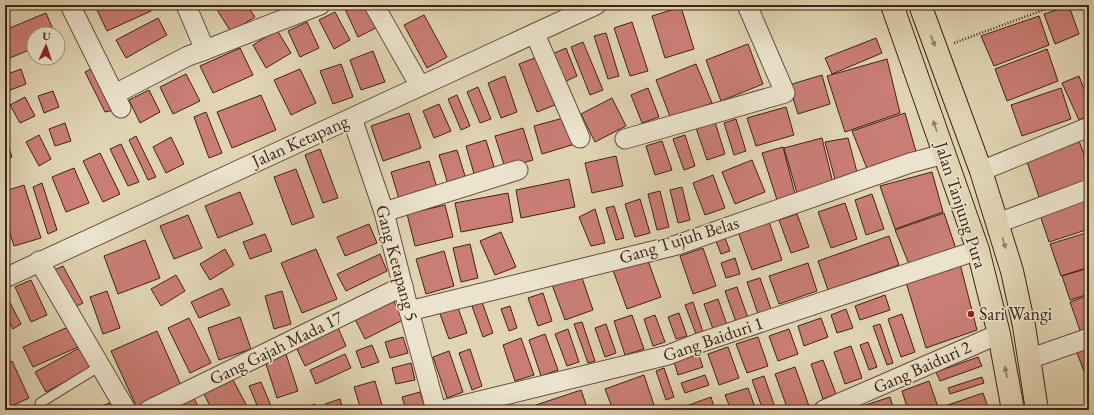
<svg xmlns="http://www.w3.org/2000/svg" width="1094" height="415" font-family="'EB Garamond',serif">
	<rect width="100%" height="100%" fill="#e0d4b2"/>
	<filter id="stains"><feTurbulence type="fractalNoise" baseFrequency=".005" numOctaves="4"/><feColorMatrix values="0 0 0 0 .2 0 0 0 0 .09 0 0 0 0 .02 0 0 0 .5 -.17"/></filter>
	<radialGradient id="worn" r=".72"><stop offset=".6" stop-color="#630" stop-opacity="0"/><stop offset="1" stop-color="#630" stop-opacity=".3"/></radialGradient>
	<g fill="#c97d75" stroke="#3f2316">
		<polygon points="97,5 148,5 151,11 107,31 95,6"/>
		<polygon points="214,5 247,5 255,17 231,32"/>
		<polygon points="348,5 365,5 376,28 358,37 344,7"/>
		<polygon points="1069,6 1079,34 1055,44 1044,14"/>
		<polygon points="681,7 694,49 665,58 652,16"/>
		<polygon points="335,12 350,40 334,49 319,20"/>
		<polygon points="46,13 55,34 34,34 34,48 5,60 5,30"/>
		<polygon points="424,15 447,57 427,68 404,25"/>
		<polygon points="1039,16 1049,45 994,66 981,36"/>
		<polygon points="158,18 167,35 126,58 116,40"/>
		<polygon points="307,22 319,48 300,57 288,31"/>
		<polygon points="632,22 648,71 630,76 614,28"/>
		<polygon points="277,30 291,53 266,68 253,45"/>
		<polygon points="606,33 619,76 608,79 594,36"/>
		<polygon points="876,38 882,53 832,74 825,58"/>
		<polygon points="583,42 603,90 590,95 571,47"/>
		<polygon points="748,44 763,84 721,101 706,60"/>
		<polygon points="240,48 253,75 213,93 200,66"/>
		<polygon points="566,48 577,76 560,84 550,55"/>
		<polygon points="1047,49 1058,81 1007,101 995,69"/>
		<polygon points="373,51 385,82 361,90 350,60"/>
		<polygon points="537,57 555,105 537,112 519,64"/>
		<polygon points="887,59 900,113 845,132 827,76"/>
		<polygon points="341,64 353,97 333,104 320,71"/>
		<polygon points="696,64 712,103 671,119 656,80"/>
		<polygon points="95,67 115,110 105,112 85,72"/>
		<polygon points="21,69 26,84 5,92 5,75"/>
		<polygon points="300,69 316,103 291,115 274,80"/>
		<polygon points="186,74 200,101 173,114 160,87"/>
		<polygon points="822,75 830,104 798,114 789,85"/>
		<polygon points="505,76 517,112 501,118 488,83"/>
		<polygon points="1079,76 1089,102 1089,115 1079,120 1062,83"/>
		<polygon points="478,87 491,119 480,123 467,92"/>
		<polygon points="648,88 659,117 642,123 631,95"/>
		<polygon points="1061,88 1071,119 1022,136 1011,105"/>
		<polygon points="149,90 160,112 140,123 129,100"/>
		<polygon points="53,91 59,107 44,113 38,96"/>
		<polygon points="261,95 276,130 232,148 217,112"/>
		<polygon points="457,95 470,126 461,130 448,99"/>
		<polygon points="25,97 35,116 20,123 10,105"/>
		<polygon points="612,98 626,126 595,142 581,114"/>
		<polygon points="439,104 451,131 434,138 423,111"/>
		<polygon points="786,107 794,135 756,146 747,118"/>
		<polygon points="206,112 222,153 209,158 194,117"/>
		<polygon points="409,113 421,148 383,161 371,126"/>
		<polygon points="905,113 917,155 868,171 852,131"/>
		<polygon points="567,117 575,144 542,154 534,126"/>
		<polygon points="736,119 746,151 734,155 724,123"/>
		<polygon points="715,122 725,154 707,160 696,128"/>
		<polygon points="65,123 71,141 55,146 49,129"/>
		<polygon points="523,128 533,160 505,168 495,136"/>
		<polygon points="5,135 12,157 5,159"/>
		<polygon points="39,135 51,159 39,166 26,142"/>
		<polygon points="685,135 695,166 684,170 673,139"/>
		<polygon points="136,136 156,177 148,180 129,140"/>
		<polygon points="171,137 184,164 166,173 153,147"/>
		<polygon points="822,138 833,183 797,193 784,148"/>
		<polygon points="848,138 858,176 836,183 825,142"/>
		<polygon points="1078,138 1089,168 1089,180 1039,197 1025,156"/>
		<polygon points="486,140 495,170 475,177 466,146"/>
		<polygon points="662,141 672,170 655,175 646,146"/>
		<polygon points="121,144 139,182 128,186 110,149"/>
		<polygon points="783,147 795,194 777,200 762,153"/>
		<polygon points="320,149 338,198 323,203 305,155"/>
		<polygon points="457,150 466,179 448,184 439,155"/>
		<polygon points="100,153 120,194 103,202 83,161"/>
		<polygon points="616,156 623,186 592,193 585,163"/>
		<polygon points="752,160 765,192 735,204 722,172"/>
		<polygon points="429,161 437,188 399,199 391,172"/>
		<polygon points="74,168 89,203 66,212 52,177"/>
		<polygon points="296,169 314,217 292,225 274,177"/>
		<polygon points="932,172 943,212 895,229 880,186"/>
		<polygon points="713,175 725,208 705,215 693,183"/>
		<polygon points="569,179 575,207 521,218 516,190"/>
		<polygon points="42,183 57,230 48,234 33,187"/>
		<polygon points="24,185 41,238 14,246 5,218 5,191"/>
		<polygon points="682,187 690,220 678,223 670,190"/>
		<polygon points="660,191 669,227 657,230 648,194"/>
		<polygon points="240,192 253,224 218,238 205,206"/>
		<polygon points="508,193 513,222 461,232 455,203"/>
		<polygon points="872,194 884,229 866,235 855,200"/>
		<polygon points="1089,195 1089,229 1049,242 1039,212"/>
		<polygon points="640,199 650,233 635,237 625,204"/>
		<polygon points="845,203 857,239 831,248 818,212"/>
		<polygon points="445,205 453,237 415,246 407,214"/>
		<polygon points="614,206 624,238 616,240 606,208"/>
		<polygon points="595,209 605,243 591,246 579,217"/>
		<polygon points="944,213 956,249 909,264 895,230"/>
		<polygon points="797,214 809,247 791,253 779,220"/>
		<polygon points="188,215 202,248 174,259 160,226"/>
		<polygon points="768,219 782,260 752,270 737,229"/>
		<polygon points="369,224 377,243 345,256 337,237"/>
		<polygon points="501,232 516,267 495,275 480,241"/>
		<polygon points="1089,232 1089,267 1061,276 1050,244"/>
		<polygon points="265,234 272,251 250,259 243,242"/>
		<polygon points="889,236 899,265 828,290 818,261"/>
		<polygon points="725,238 730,251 721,254 716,241"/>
		<polygon points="145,240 160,278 118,294 104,256"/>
		<polygon points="470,244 478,278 461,282 453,248"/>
		<polygon points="703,248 716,286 693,294 680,256"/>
		<polygon points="225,249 234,265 210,280 200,264"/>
		<polygon points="316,249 337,299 302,313 281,263"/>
		<polygon points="444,251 454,286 426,294 416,259"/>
		<polygon points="380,254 387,271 346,291 337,274"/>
		<polygon points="647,258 661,297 627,309 613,270"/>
		<polygon points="735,258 740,274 726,278 721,263"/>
		<polygon points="959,260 977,330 926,348 905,279"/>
		<polygon points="808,263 817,291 779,304 769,276"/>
		<polygon points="63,266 83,303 69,310 50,272"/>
		<polygon points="1089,268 1089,294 1070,300 1062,276"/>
		<polygon points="580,272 593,310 565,320 551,282"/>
		<polygon points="176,275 185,291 161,306 151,289"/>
		<polygon points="760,278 771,309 758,314 747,282"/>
		<polygon points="31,280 47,315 31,322 15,287"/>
		<polygon points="737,287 748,318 736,322 725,291"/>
		<polygon points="222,288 230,305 199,318 191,302"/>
		<polygon points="107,291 120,328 103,334 90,297"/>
		<polygon points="282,291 291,324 274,329 265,296"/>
		<polygon points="5,293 21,324 13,329 5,313"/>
		<polygon points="543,293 552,321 538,326 528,298"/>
		<polygon points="885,295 890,310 860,320 855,306"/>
		<polygon points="1089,295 1089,330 1081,333 1070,302"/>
		<polygon points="718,299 727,325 713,329 704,304"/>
		<polygon points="393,300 403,320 365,339 355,319"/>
		<polygon points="482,302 493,333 483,337 472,306"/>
		<polygon points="693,302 703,332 696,334 685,305"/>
		<polygon points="457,305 467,333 449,339 439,311"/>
		<polygon points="510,306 517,328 509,331 501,309"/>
		<polygon points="846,309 853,328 837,333 831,315"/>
		<polygon points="679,313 687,336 676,339 668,317"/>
		<polygon points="902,314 915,352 901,357 888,319"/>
		<polygon points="632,315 644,349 625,355 614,321"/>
		<polygon points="655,315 665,342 653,346 644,319"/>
		<polygon points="240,317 251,349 219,360 208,328"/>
		<polygon points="189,318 211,363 190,373 168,328"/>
		<polygon points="821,318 828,337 804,346 798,326"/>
		<polygon points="582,322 595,361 588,363 574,324"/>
		<polygon points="336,323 346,346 305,366 294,343"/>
		<polygon points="606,324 616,353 605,357 595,328"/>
		<polygon points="880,324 893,363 887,365 873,326"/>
		<polygon points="68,327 78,347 33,367 23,347"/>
		<polygon points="568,329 579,362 567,366 555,334"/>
		<polygon points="789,329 798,354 778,361 769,336"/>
		<polygon points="157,331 182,388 137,408 111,351"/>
		<polygon points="545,334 558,370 541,376 529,340"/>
		<polygon points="403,337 408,353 390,358 385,342"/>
		<polygon points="758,337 768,366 747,373 736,344"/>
		<polygon points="521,338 534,375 515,381 503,345"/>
		<polygon points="868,342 877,367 869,370 860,345"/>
		<polygon points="372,345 379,362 362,368 356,351"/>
		<polygon points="851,346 862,378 845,384 834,352"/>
		<polygon points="1089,346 1089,375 1086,377 1076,350"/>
		<polygon points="81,347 92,367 46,392 35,372"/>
		<polygon points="728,347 739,378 719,385 708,354"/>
		<polygon points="470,349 482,386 472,390 459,353"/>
		<polygon points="285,351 298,391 277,398 264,358"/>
		<polygon points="449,351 463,392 447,398 433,357"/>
		<polygon points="698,353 703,367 678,375 674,362"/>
		<polygon points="345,354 351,368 316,384 310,370"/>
		<polygon points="978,357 982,366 940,381 936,372"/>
		<polygon points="823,360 836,394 823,399 811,364"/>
		<polygon points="12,361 29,398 5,409 5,364"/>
		<polygon points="411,363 415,380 396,384 392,368"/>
		<polygon points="795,367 809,406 797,410 788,410 775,374"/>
		<polygon points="664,368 674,397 666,400 656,371"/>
		<polygon points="644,375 654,405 640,410 613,410 605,389"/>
		<polygon points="705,375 709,385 685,393 681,383"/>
		<polygon points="764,376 776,410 763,410 752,380"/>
		<polygon points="982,377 984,383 950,394 948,388"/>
		<polygon points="233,380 249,410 212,410 204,394"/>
		<polygon points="375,381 383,409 379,410 361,410 354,387"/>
		<polygon points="929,381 939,410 908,410 902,391"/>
		<polygon points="261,382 271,406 262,410 259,410 249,386"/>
		<polygon points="748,388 756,410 731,410 725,395"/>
		<polygon points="581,390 588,410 538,410 536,405"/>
		<polygon points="420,392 426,410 406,410 402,397"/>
		<polygon points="983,393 989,410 946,410 945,406"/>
		<polygon points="193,397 200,410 169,410"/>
		<polygon points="711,397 715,410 678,410 678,409"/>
		<polygon points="890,397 894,410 857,410 857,408"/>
		<polygon points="340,399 343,410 327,410 325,404"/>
		<polygon points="112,402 115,410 92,410"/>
		<polygon points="315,404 317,410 303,410 303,409"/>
		<polygon points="526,405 528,410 510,410"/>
		<polygon points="23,408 57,410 23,410"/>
	</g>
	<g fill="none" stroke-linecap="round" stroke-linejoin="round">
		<g stroke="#674f3d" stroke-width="11">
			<polyline id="service" points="40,403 100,366"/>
		</g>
		<g stroke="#674f3d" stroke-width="21">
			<g id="minor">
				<polyline points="70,5 121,108"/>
				<polyline points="186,5 205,50"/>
				<polyline points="374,5 420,86"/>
				<polyline points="535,34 580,138"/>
				<polyline points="115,94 188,56 205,50 320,5"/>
				<polyline points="352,118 384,212 409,311 436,410"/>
				<polyline points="625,139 785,93 747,5"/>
				<polyline points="981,171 1089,127"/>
				<polyline points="384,212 518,170"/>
				<polyline points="998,223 1089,189"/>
				<polyline points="39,261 126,410"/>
				<polyline points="5,278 596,5"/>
				<polyline points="409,311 677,245 910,163 944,154"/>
				<polyline points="1029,359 1089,338"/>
				<polyline points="149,410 403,286"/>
				<polyline points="443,410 668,355 696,344 978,250"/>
				<polyline points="824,410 999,334"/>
			</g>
		</g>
		<g stroke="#3f2316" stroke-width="24">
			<g id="trunk">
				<polyline points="892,5 978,250 999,334 1013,410"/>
				<polyline points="920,5 981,171 1012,271 1024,326 1037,410"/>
			</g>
		</g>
		<polyline stroke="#3f2316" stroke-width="2.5" stroke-dasharray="1 2" stroke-linecap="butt" points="954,43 1057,5"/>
		<use href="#service" stroke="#ebe3cd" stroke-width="9"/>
		<use href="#minor" stroke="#ebe3cd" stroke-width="19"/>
		<use href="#trunk" stroke="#e0d4b2" stroke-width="22"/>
	</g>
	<defs><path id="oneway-solid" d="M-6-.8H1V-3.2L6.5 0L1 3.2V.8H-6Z"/></defs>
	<g fill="#907c64">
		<use href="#oneway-solid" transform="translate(933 41) rotate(69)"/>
		<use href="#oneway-solid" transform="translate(935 126) rotate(-109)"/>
		<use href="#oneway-solid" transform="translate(1004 243) rotate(74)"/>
		<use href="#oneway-solid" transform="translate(1006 372) rotate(-101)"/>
	</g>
	<circle fill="#8f2418" stroke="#ebe3cd" stroke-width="1.5" cx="971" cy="314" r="4"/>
	<g text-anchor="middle" stroke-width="3" stroke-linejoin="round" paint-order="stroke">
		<g font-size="18" fill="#3f2316" stroke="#ebe3cd">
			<text transform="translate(300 141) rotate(-24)" y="6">Jalan Ketapang</text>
			<text transform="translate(961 205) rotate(72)" y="6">Jalan Tanjung Pura</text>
			<text transform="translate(679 240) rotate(-17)" y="6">Gang Tujuh Belas</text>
			<text transform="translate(397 263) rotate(75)" y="6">Gang Ketapang 5</text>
			<text transform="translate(713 339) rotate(-19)" y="6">Gang Baiduri 1</text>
			<text transform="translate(276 348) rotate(-26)" y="6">Gang Gajah Mada 17</text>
			<text transform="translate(922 367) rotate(-24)" y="6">Gang Baiduri 2</text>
		</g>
		<g font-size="18" fill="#3f2316" stroke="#ebe3cd" text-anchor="start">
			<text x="979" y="320">Sari Wangi</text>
		</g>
	</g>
	<rect width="1094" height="415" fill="none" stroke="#e0d4b2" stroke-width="20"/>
	<rect x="6" y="6" width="1082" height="403" fill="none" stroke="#3f2316" stroke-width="2"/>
	<rect x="10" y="10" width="1074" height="395" fill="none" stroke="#3f2316"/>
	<g transform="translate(46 46) rotate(3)"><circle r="19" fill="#ebe3cd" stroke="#a69684"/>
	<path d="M0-3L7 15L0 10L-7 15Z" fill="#8f2418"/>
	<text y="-6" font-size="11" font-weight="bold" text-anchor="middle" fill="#3f2316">U</text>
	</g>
	<rect width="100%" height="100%" filter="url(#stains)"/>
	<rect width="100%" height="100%" fill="url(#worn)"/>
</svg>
